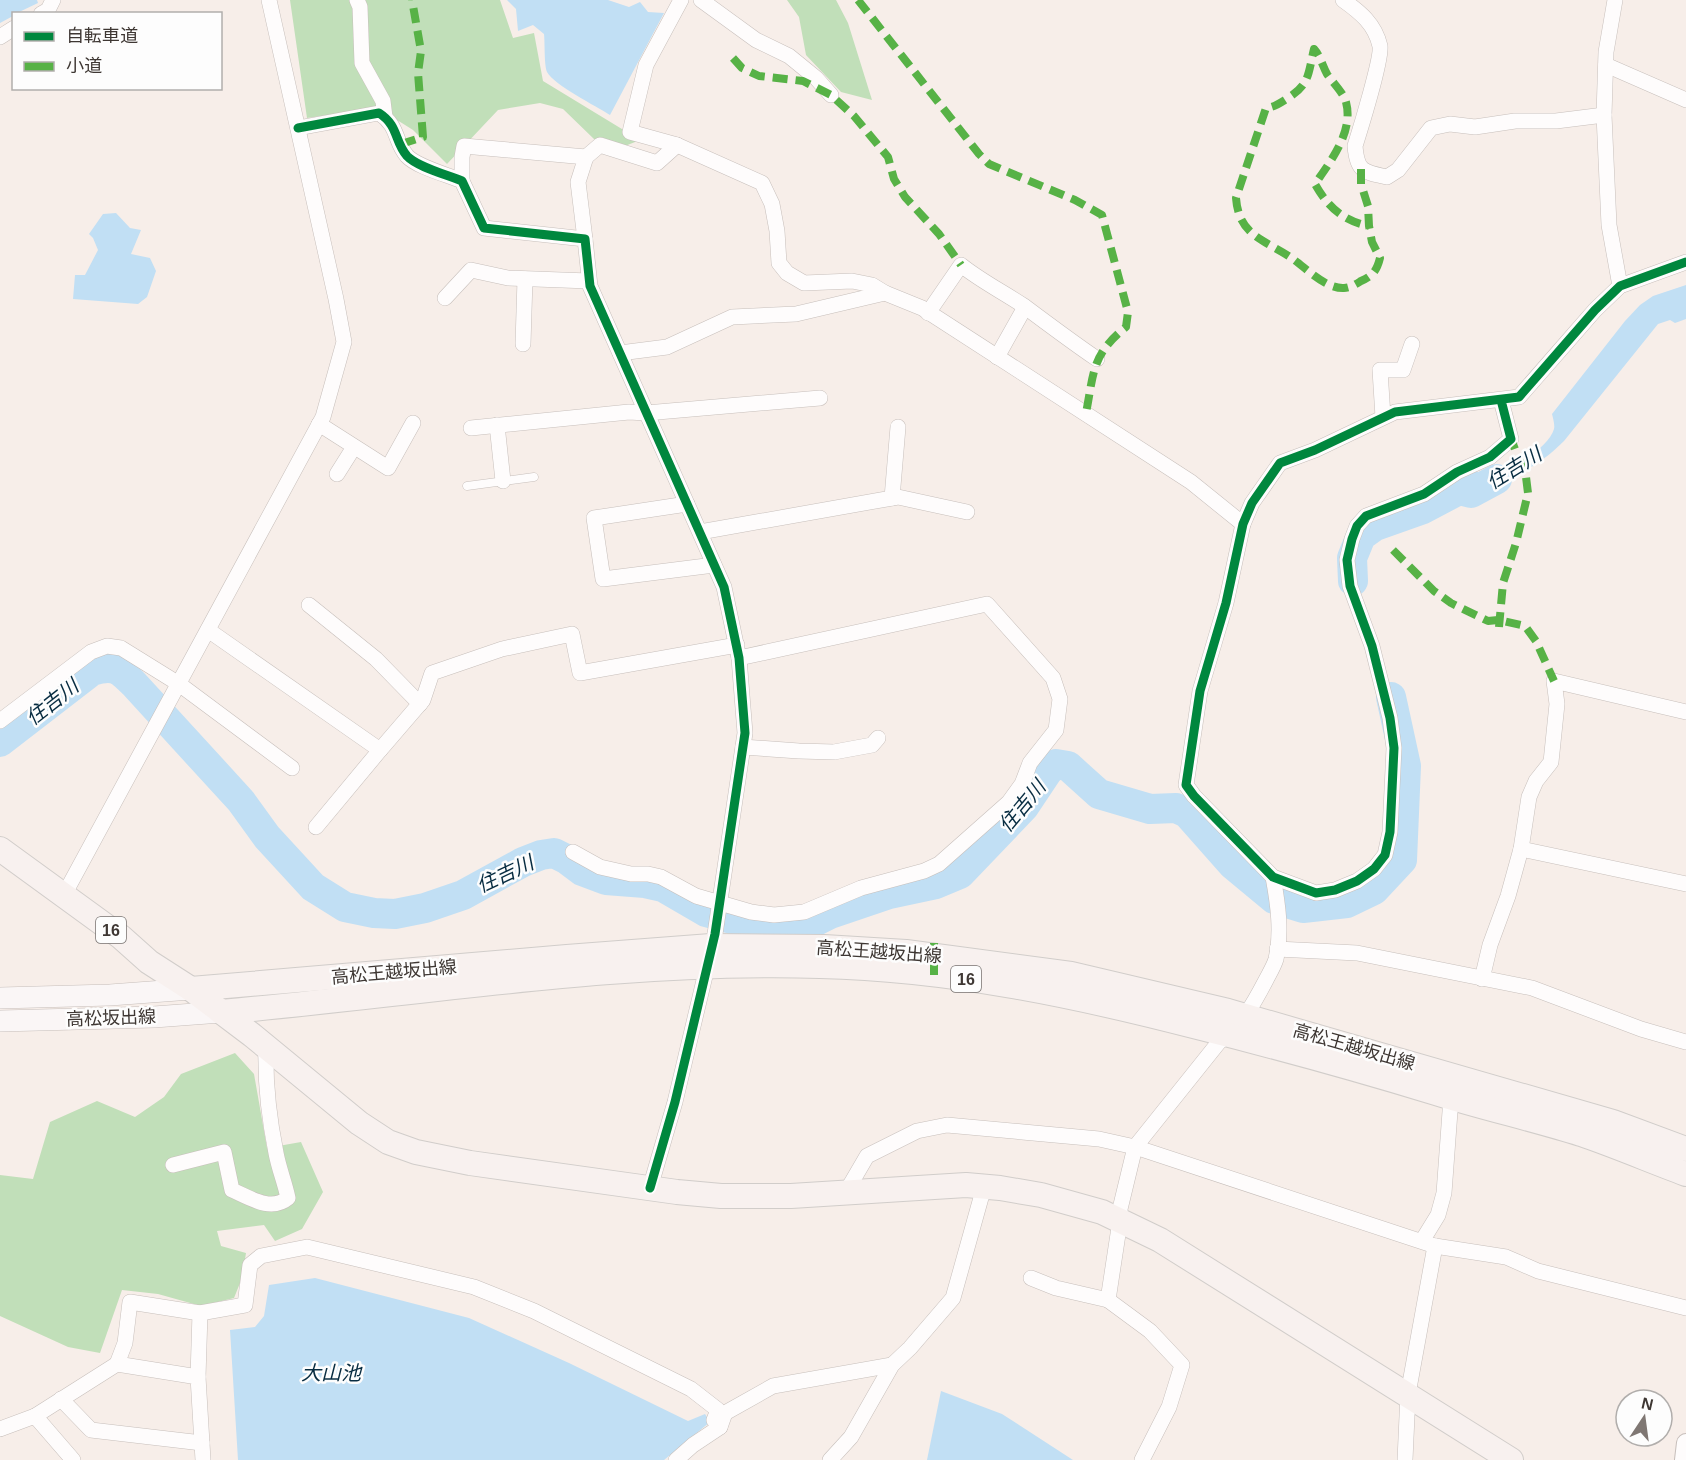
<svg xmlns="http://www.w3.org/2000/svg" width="1686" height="1460" font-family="Helvetica,'Noto Sans JP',sans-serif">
	<rect width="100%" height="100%" fill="#f7eee9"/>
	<g fill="#c1dfb9">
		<polygon points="290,0 500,0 513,38 534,33 543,81 640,140 625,146 594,139 563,109 540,103 498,110 447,164 413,130 378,108 307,118"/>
		<polygon points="787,0 836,0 848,23 872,100 841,92 806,55 799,17"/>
		<polygon points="235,1053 254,1074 267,1148 301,1142 323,1192 302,1229 275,1241 264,1225 217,1231 221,1246 246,1253 242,1278 234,1298 201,1306 158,1294 122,1290 100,1353 68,1347 0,1316 0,1175 33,1179 50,1122 97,1101 135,1117 164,1097 181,1074"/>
	</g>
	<g fill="#c1dff4">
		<polygon points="0,0 37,0 38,3 17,13 14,14 13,16 0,23"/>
		<path d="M 507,0 L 608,0 L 629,7 L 640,2 L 648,12 L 664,13 L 610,115 C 596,106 554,85 547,72 C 544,64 545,43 544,34 L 533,25 L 518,31 L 516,9 Z"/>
		<polygon points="116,213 130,228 141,230 131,254 150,258 156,271 147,297 138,304 73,299 75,275 85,275 98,250 93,238 89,234 103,214"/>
		<path d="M 1686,285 L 1686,319 L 1675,323 L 1670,320 L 1658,324 L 1564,441 C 1530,475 1504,479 1463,499 L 1455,479 L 1476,471 L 1486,476 L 1475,487 C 1495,479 1548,451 1554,429 C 1555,425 1553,418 1552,414 L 1625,321 L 1640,305 L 1653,296 Z"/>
		<polygon points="315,1278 469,1318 569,1363 688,1421 705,1414 710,1422 664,1460 238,1460 230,1330 255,1327 264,1316 269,1285"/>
		<polygon points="941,1391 1002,1414 1073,1460 927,1460"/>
	</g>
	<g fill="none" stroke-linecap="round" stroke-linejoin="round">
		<g stroke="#c1dff4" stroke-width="30">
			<polyline points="1353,581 1352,558 1361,536 1375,526 1423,509 1459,490 1471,493 1497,479"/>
			<path d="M 0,742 L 92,671 C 114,664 119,669 134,684 L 241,801 L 267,837 L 313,887 L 345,907 L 374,913 L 395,914 L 425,908 L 463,895 L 523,862 L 541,855 L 554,853 L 566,859 L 582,871 L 606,880 L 645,883 L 663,887 L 706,912 L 732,919 L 775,926 L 808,925 L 830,914 L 889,894 L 936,884 L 960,874 L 1024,807 L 1048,771 L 1056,764 L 1068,766 L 1099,794 L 1150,809 L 1176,808 L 1187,813 L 1233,865 L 1274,899 L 1303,908 L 1347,903 L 1374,890 L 1402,860 L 1406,766 L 1391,697"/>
		</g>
		<g stroke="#c7bfbb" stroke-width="9">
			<polyline id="service" points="467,486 534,477"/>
		</g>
		<g stroke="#c7bfbb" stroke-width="16">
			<g id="minor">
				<polyline points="357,0 360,7 362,63 383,101 385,117"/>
				<polyline points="681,0 646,65 630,132 677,145 762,183 772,204 777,231 779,263 787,273 804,283 852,281 872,285 885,293 922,308 1191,482 1243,524"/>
				<polyline points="701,0 756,40 789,56 816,78 831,95"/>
				<path d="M 1343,0 C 1360,12 1375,24 1380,46 C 1382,58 1360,130 1355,146 C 1357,172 1364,172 1387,177 L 1398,170 L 1431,128 L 1450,124 L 1475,127 L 1515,121 L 1556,121 L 1604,115"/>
				<polyline points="1615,0 1606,52 1604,115 1609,225 1620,286"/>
				<polyline points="41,14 48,10 53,0"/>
				<polyline points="0,37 14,28"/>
				<polyline points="1606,65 1686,100"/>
				<path d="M 298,128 L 379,113 C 399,126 394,141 407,156 C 417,167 448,175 462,181 L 484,228 L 585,239 L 590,286 L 724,587 L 739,658 L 745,733 L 715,934 L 675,1102 L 650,1188"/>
				<polyline points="586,157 600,145 657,163 677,145"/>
				<polyline points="462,181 462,157 464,146 586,157 578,182 585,239"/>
				<polyline points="445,298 471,270 508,278 589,281"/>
				<path d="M 928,313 L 961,265 C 981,281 1003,292 1024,306 C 1048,324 1072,342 1097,359"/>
				<polyline points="523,344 525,279"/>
				<polyline points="620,353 667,347 732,317 796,314 885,293"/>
				<polyline points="997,357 1025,307"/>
				<polyline points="1501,400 1511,439 1490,457 1457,472 1424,494 1366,516 1357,526 1352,539 1347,560 1350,586 1372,646 1390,718 1394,748 1390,832 1385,855 1374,869 1357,881 1335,890 1316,893 1273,877 1194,796 1186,785 1200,691 1226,603 1243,524 1252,503 1280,463 1315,450 1395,412 1519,397 1595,310 1620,286 1686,262"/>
				<polyline points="1383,417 1380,370 1403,370 1412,344"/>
				<polyline points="319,424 388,468 413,423"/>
				<polyline points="497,425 503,481"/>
				<polyline points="471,428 629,412 646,413 820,398"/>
				<polyline points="337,474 354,447"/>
				<polyline points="892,498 898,427"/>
				<polyline points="687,504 594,518 603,579 714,565"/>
				<polyline points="700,532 898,497 967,512"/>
				<polyline points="309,605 376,659 420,704"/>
				<polyline points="208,630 380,750 423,700 432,673 502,649 572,634 580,673 737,645"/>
				<polyline points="0,721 91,652 107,646 121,648 179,684 292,768"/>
				<polyline points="743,747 799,751 834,752 872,745 878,738"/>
				<polyline points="316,827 380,750"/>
				<polyline points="1521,849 1686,884"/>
				<polyline points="573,852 600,867 631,874 648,874 661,877 696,896 751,912 774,915 804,912 861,888 924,871 939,864 1009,802 1022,784 1030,763 1056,730 1060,699 1053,678 987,604 739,658"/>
				<polyline points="64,895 323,417 344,342 336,299 269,0"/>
				<polyline points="1277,949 1357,953 1532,988 1641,1029 1686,1042"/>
				<polyline points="1482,979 1490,945 1508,896 1521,849 1529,797 1536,781 1551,762 1557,704 1554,681 1686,712"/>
				<path d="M 173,1165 L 224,1152 L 232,1190 C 250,1198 271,1212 288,1198 C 285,1183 279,1169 276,1153 C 269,1118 265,1083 266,1047"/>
				<polyline points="846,1192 867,1156 917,1131 947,1125 1099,1139 1135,1147 1435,1246 1506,1257 1538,1271 1686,1308"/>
				<polyline points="1422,1241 1438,1215 1444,1193 1451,1098"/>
				<polyline points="1031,1278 1056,1288 1108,1300"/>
				<polyline points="200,1313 245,1305 250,1265 261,1256 307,1247 474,1287 534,1311 691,1389 718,1410 714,1420 720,1427"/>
				<polyline points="117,1364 125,1343 130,1302 200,1313 198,1377"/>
				<polyline points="61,1399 91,1430 202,1443"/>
				<polyline points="35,1416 117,1364 198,1377 203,1460"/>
				<polyline points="0,1429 35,1416 73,1460"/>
				<polyline points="676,1460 693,1445 720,1427 725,1413 773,1386 892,1365"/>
				<polyline points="830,1460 851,1437 892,1365 910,1348 953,1298 984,1187"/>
				<path d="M 1142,1460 L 1169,1407 L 1182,1365 L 1150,1331 L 1108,1300 L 1120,1221 L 1120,1209 L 1135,1147 L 1219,1042 C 1241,1027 1254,1003 1266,980 C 1269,974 1274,966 1276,959 C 1282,932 1278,904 1273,877"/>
				<polyline points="1405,1460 1408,1394 1435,1246"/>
			</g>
		</g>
		<g stroke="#c7bfbb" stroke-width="20">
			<polyline id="tertiary" points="1684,1460 1686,1443"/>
		</g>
		<g stroke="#c7bfbb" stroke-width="22">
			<g id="secondary">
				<polyline points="0,998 110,995 191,989"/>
				<polyline points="0,1021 154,1017 221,1012"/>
			</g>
		</g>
		<g stroke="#d1cdca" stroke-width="26">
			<g id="primary">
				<polyline points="0,849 121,937 149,962 191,989 252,1035 359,1123 388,1142 416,1152 470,1163 677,1192 721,1196 791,1196 966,1185 1000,1188 1041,1195 1102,1212 1160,1240 1511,1460"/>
				<polyline points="191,989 567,957 711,946 824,947 906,952 1071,974 1228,1011 1613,1122 1686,1149"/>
				<path d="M 221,1012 C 420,994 620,960 820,966 C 948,969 1074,995 1197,1027 C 1278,1047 1357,1069 1436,1093 C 1484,1108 1533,1119 1581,1134 C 1616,1146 1651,1161 1686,1174"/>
			</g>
		</g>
		<use href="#service" stroke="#fefcfc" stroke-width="8"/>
		<use href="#minor" stroke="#fefcfc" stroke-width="15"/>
		<use href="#tertiary" stroke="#fefcfc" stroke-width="18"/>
		<use href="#secondary" stroke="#faf6f6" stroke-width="21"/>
		<use href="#primary" stroke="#f8f1ef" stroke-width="24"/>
		<g stroke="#57b246" stroke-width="8" stroke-dasharray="15 8" stroke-linecap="butt">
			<path d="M 858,0 L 979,154 L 989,164 L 1075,200 L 1102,215 L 1128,312 L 1126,327 C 1091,355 1094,373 1086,413"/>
			<polyline points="733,58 742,68 759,76 803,81 831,95 854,116 888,157 894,179 905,197 939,234 961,265"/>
			<polyline points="401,144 423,137 418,73 421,51 412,0"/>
			<path d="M 1361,169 L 1361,184 L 1368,206 L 1369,226 L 1372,242 L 1380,258 C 1377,270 1373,276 1361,281 C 1356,284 1350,288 1344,288 C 1326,289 1307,269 1293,259 C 1266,240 1239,237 1236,198 L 1266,108 C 1275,107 1280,103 1288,98 C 1310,84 1308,74 1314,49 C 1321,57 1322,65 1327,74 C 1333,83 1343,92 1346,102 C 1354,132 1330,162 1315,184 C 1328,207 1343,221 1369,226"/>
			<polyline points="1393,550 1434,591 1451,603 1488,621 1499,620 1525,626 1536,641 1554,681"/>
			<polyline points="1499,627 1503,583 1516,543 1528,493 1526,477 1511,439"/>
			<polyline points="934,975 934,943"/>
		</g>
		<g stroke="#fdfdfd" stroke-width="13">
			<g id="cycleway">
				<path d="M 298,128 L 379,113 C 399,126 394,141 407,156 C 417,167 448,175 462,181 L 484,228 L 585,239 L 590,286 L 724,587 L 739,658 L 745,733 L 715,934 L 675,1102 L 650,1188"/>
				<polyline points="1501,400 1511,439 1490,457 1457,472 1424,494 1366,516 1357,526 1352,539 1347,560 1350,586 1372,646 1390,718 1394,748 1390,832 1385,855 1374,869 1357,881 1335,890 1316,893 1273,877 1194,796 1186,785 1200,691 1226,603 1243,524 1252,503 1280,463 1315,450 1395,412 1519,397 1595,310 1620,286 1686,262"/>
			</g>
		</g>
		<use href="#cycleway" stroke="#00873e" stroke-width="9"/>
	</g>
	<g text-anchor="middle" stroke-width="5" stroke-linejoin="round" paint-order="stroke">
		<g fill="#fdfdfd" stroke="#777270" stroke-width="1.5">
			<rect x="96" y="917" width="30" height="26" rx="4.5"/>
			<rect x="951" y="966" width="30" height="26" rx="4.5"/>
		</g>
		<g font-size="16" font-weight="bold" fill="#3e3733">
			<text x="111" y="936">16</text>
			<text x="966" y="985">16</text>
		</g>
		<g font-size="18" fill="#3e3733" stroke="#fdfdfd">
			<text transform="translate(879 952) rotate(4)" y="6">高松王越坂出線</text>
			<text transform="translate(394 972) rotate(-5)" y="6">高松王越坂出線</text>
			<text transform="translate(111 1018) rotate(-2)" y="6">高松坂出線</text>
			<text transform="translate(1354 1047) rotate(16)" y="6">高松王越坂出線</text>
		</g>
		<g font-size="20" font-style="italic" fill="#072c41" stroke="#fdfdfd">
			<text transform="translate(1514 468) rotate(-32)" y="7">住吉川</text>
			<text transform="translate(52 702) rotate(-38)" y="7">住吉川</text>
			<text transform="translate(1022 806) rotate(-50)" y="7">住吉川</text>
			<text transform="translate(505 874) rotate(-25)" y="7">住吉川</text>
			<text x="331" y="1380">大山池</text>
		</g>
	</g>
	<rect x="12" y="12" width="210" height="78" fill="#fdfdfd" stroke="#b1aeac" stroke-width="1.5"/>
	<rect x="24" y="32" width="30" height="9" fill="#00873e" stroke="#b1aeac" stroke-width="1.5"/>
	<text x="66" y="42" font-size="18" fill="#3e3733">自転車道</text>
	<rect x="24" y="62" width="30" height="9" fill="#57b246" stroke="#b1aeac" stroke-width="1.5"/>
	<text x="66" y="72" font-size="18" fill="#3e3733">小道</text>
	<g transform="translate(1644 1418) rotate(13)"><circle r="28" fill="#fdfdfd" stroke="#b1aeac" stroke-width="1.5"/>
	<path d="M0-4.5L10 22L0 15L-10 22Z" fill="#7f7773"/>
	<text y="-9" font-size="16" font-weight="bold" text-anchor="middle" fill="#3e3733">N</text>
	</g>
</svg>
